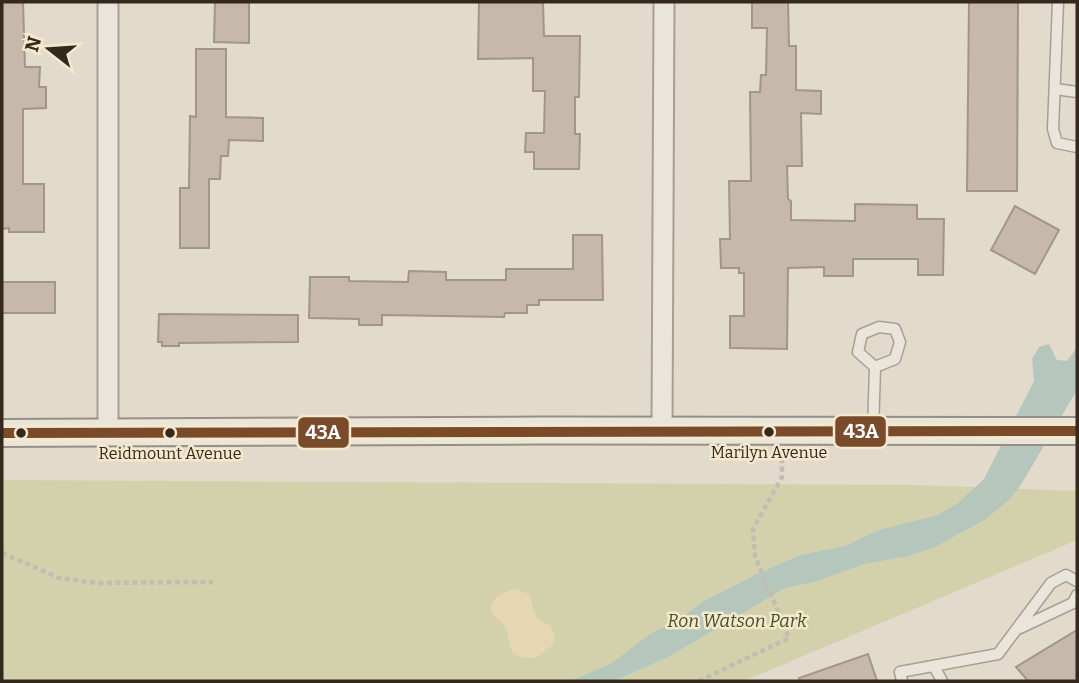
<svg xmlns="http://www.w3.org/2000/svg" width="1079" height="683" font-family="Bitter,serif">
	<rect width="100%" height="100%" fill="#e2daca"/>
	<polygon fill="#d2d1ac" points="2,480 917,485 1077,491 1077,540 744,681 2,681"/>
	<path fill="#e6d6b1" d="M 515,589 L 529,594 C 536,611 530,617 550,625 L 555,635 L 553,645 L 536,658 C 501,660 515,642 503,624 C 499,619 494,617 491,611 C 490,597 503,592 515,589 Z"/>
	<polygon fill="#b5c7bc" points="1049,344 1057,360 1067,361 1077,347 1077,390 1022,483 1011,498 986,519 935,547 909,556 864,564 814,582 785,588 668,657 614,681 571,681 612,663 650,634 676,622 704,601 757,574 801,555 845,546 879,530 938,515 958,503 984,479 1034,381 1032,359 1039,347"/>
	<g fill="#c6b8ab" stroke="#a2968a" stroke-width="2">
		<polygon points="2,2 23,2 25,67 40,67 39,87 46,87 46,108 23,109 23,184 44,184 44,232 9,232 9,228 2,229"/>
		<polygon points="215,2 249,2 249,43 214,42"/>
		<polygon points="479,2 543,2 544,36 580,36 579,97 575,97 575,134 580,134 579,169 534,169 534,152 525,152 526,133 544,133 545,91 533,91 533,58 478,59"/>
		<polygon points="752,2 788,2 789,46 796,46 796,90 821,91 821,114 801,113 802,166 787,166 788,199 791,201 791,220 855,221 855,204 917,205 917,219 944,219 943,275 918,275 918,259 853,259 853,276 824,276 824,267 788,268 787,349 730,348 730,316 744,316 744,273 739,273 739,268 721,268 720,239 730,239 729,181 751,181 750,92 760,92 761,75 766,75 767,28 752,28"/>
		<polygon points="969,2 1018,2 1017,191 967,191"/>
		<polygon points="196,49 226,49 226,117 263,118 263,141 229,140 228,156 221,156 220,179 209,179 209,248 180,248 180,188 189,188 190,116 196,117"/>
		<polygon points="1015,206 1059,230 1035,274 991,250"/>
		<polygon points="573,235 602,235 603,300 539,300 539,305 527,305 527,313 505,313 504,317 382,315 382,325 359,325 359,319 309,318 310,277 349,277 349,281 408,282 409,271 446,272 446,280 506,280 506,269 573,269"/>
		<rect x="2" y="282" width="53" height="31"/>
		<polygon points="159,314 298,315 298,342 179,343 179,346 162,346 162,342 158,342"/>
		<polygon points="1077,630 1077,681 1028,681 1016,667"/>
		<polygon points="868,654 877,681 800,681 799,678"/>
	</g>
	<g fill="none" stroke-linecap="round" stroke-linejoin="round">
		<g stroke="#a79f94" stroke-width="13">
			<g id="service">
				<polyline points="1058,2 1053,129 1057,143 1077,147"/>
				<polyline points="1055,89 1077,92"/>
				<polyline points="873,431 875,367 895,359 900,342 895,329 879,327 862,334 858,352 875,367"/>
				<polyline points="1020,628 1073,603 1077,595"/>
				<polyline points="934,666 942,681"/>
				<polyline points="902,681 900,672 998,654 1051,583 1066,575 1077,581"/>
			</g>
		</g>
		<g stroke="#a79f94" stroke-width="23">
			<g id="minor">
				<polyline points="108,2 108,431"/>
				<polyline points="662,429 664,2"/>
			</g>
		</g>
		<g stroke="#978f83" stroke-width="30">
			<path id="secondary" d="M 2,433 C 360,429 719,431 1077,431"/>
		</g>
		<g stroke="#c3bcb2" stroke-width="4.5" stroke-dasharray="5 3.5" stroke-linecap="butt">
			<polyline points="2,553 59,578 96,583 213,582"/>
			<polyline points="699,681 789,638 755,556 753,529 782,477 782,452"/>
		</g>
		<use href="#service" stroke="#eae5db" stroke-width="10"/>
		<use href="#minor" stroke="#eae5db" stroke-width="19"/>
		<use href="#secondary" stroke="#eae5db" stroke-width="26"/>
		<g stroke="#f4e9ce" stroke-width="16">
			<polyline id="bus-1" points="2,433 1077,431"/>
		</g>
		<use href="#bus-1" stroke="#7a4b2a" stroke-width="10"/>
	</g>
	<g fill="#35281c" stroke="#f4e9ce" stroke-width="2.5">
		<circle cx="769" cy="432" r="6"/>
		<circle cx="21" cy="433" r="6"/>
		<circle cx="170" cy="433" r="6"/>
	</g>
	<g text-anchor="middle" stroke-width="5" stroke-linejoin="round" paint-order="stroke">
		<g font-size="16" fill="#35281c" stroke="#f4e9ce">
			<text x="769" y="458">Marilyn Avenue</text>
			<text x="170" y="459">Reidmount Avenue</text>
		</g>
		<g font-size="18" font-style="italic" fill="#465123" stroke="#f4e9ce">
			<text x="737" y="627">Ron Watson Park</text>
		</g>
	</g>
	<g stroke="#f4e9ce" stroke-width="2.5">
		<rect x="834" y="415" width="53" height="33" rx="7" fill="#7a4b2a"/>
		<rect x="297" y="416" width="53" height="33" rx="7" fill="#7a4b2a"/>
	</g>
	<g font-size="19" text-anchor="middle" font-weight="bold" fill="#fff">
		<text x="861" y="438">43A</text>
		<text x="323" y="439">43A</text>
	</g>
	<rect width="1079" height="683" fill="none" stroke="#35281c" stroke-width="7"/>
	<g transform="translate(49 49) rotate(287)" stroke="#f4e9ce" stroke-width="5" paint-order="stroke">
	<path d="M0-5L12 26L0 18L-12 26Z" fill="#35281c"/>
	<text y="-10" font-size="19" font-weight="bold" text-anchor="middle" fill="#35281c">N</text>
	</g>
</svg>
